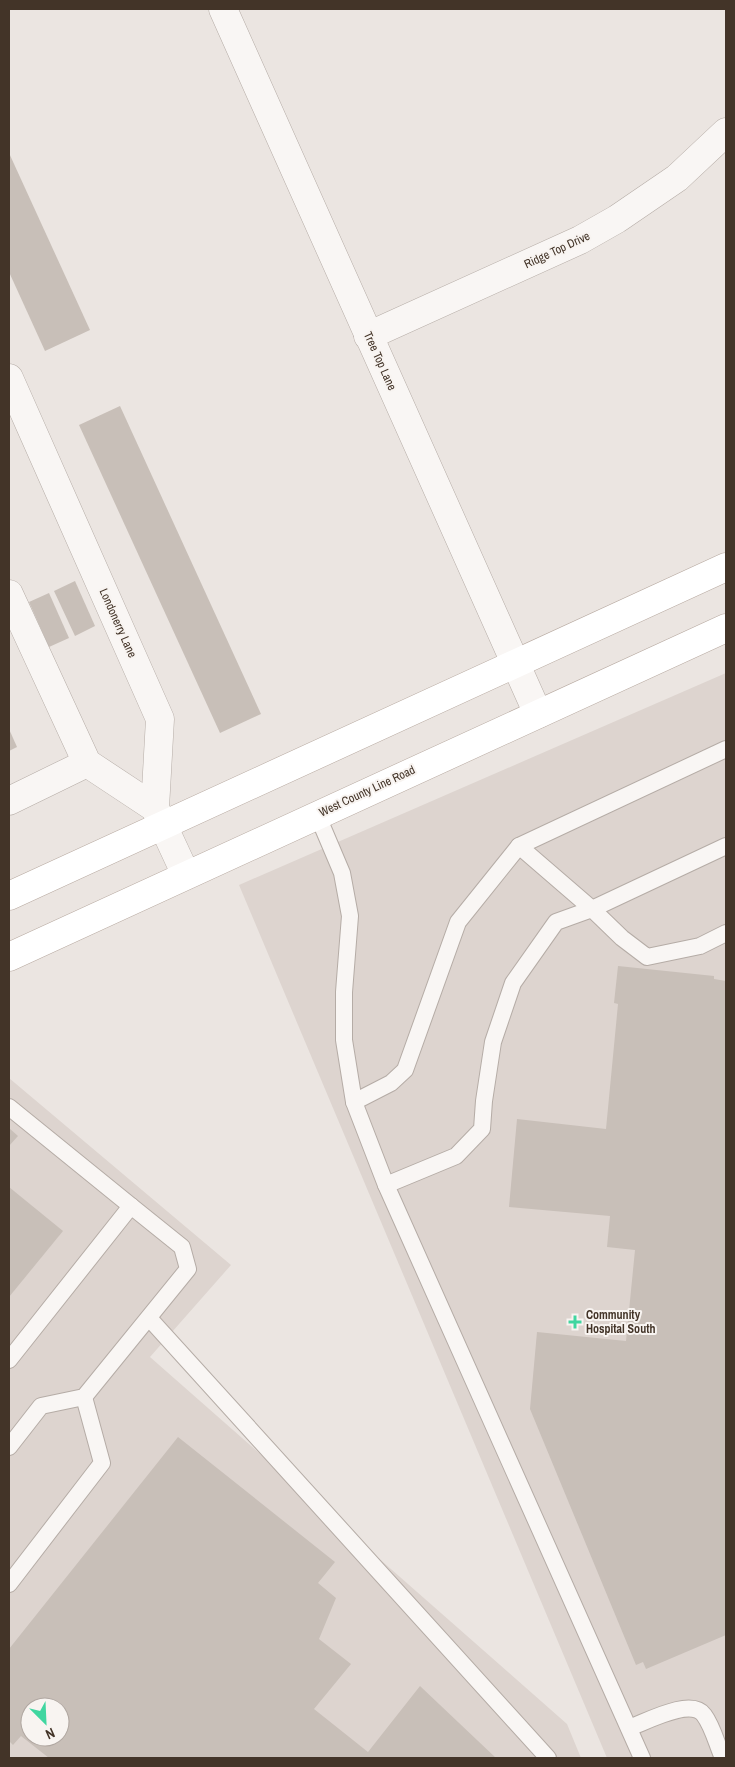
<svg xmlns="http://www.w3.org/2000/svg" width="735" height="1767" font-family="'Archivo Narrow',sans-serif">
	<rect width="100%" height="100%" fill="#ebe5e1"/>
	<g fill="#ddd4cf" fill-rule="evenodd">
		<polygon points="726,673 726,1758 607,1758 239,885"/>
		<path d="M 9,1078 L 231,1265 L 150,1357 L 567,1724 L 581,1758 L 9,1758 ZM 30,1707 L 60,1707 L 60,1737 L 30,1737 Z"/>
	</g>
	<g fill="#c8bfb8" fill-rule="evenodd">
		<polygon points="9,153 90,330 45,351 9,272"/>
		<polygon points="120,406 261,714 220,733 79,425"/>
		<polygon points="75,581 95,626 75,636 54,591"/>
		<polygon points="49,593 69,638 49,647 29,602"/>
		<polygon points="9,729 17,747 9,751"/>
		<polygon points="618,966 714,976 714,979 726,981 726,1635 646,1669 643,1662 636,1665 530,1409 537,1332 626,1341 635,1250 607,1247 610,1216 509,1207 517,1119 606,1129 618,1004 614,1003"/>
		<polygon points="9,1128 18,1136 9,1146"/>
		<polygon points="9,1187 63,1231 9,1297"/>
		<path d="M 178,1437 L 335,1562 L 318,1583 L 336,1598 L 319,1639 L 351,1664 L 314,1709 L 368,1752 L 420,1686 L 496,1758 L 49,1758 L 21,1736 L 13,1745 L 9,1741 L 9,1649 ZM 30,1707 L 60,1707 L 60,1737 L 30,1737 Z"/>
	</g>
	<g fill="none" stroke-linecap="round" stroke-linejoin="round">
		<g stroke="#b5aca6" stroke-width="18">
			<g id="lane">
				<polyline points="317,814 342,873 350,916 344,992 344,1040 354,1102 386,1185 642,1758"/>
				<polyline points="519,846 592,909 726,846"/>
				<polyline points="354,1102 391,1083 405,1070 458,922 519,846 726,749"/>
				<polyline points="9,1107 131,1206 9,1360"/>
				<polyline points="386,1185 456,1156 482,1129 484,1101 493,1042 513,983 556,922 592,909 622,938 647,957 700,946 726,933"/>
				<polyline points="149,1318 548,1758"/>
				<polyline points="9,1447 41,1406 84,1397 188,1269 182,1247 131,1206"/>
				<polyline points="9,1584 102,1463 84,1397"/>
				<path d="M 629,1728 C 646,1722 691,1697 704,1715 C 713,1727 717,1745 723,1758"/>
			</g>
		</g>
		<g stroke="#b5aca6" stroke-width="29">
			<g id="street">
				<polyline points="223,9 538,714"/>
				<polyline points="368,336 580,240 617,219 677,178 726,132"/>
				<polyline points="9,378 160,719 155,808 186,875"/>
				<polyline points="9,594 87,763 155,808"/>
				<polyline points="9,801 87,763"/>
			</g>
		</g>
		<g stroke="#b7a9a0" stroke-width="29">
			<g id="primary">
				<polyline points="9,896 726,567"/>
				<polyline points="9,957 726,628"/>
			</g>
		</g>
		<use href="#lane" stroke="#f9f6f4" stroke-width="16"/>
		<use href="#street" stroke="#f9f6f4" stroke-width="28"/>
		<use href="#primary" stroke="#fff" stroke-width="28"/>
	</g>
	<path fill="#40d6a0" stroke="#f8f4f1" stroke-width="2" d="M572.5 1314.5h5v5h5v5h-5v5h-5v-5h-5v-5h5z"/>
	<g text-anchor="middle" stroke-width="4" stroke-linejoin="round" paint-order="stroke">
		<g font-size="12" fill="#433428" stroke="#f8f4f1">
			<text transform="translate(557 250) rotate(-25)" y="4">Ridge Top Drive</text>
			<text transform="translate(380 361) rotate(66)" y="4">Tree Top Lane</text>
			<text transform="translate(118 623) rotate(66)" y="4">Londonerry Lane</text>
			<text transform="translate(367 791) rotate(-25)" y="4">West County Line Road</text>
		</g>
		<g font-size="12" font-weight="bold" fill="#433428" stroke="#f8f4f1" text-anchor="start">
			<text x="586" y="1319">Community<tspan x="586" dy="14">Hospital South</tspan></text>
		</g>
	</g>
	<rect width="735" height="1767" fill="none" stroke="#433428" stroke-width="20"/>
	<g transform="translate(45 1722) rotate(156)"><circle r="24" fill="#f8f4f1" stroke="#b0a7a1"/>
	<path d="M0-4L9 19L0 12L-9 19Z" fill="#40d6a0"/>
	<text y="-8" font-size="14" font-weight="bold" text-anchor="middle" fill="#433428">N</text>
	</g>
</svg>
